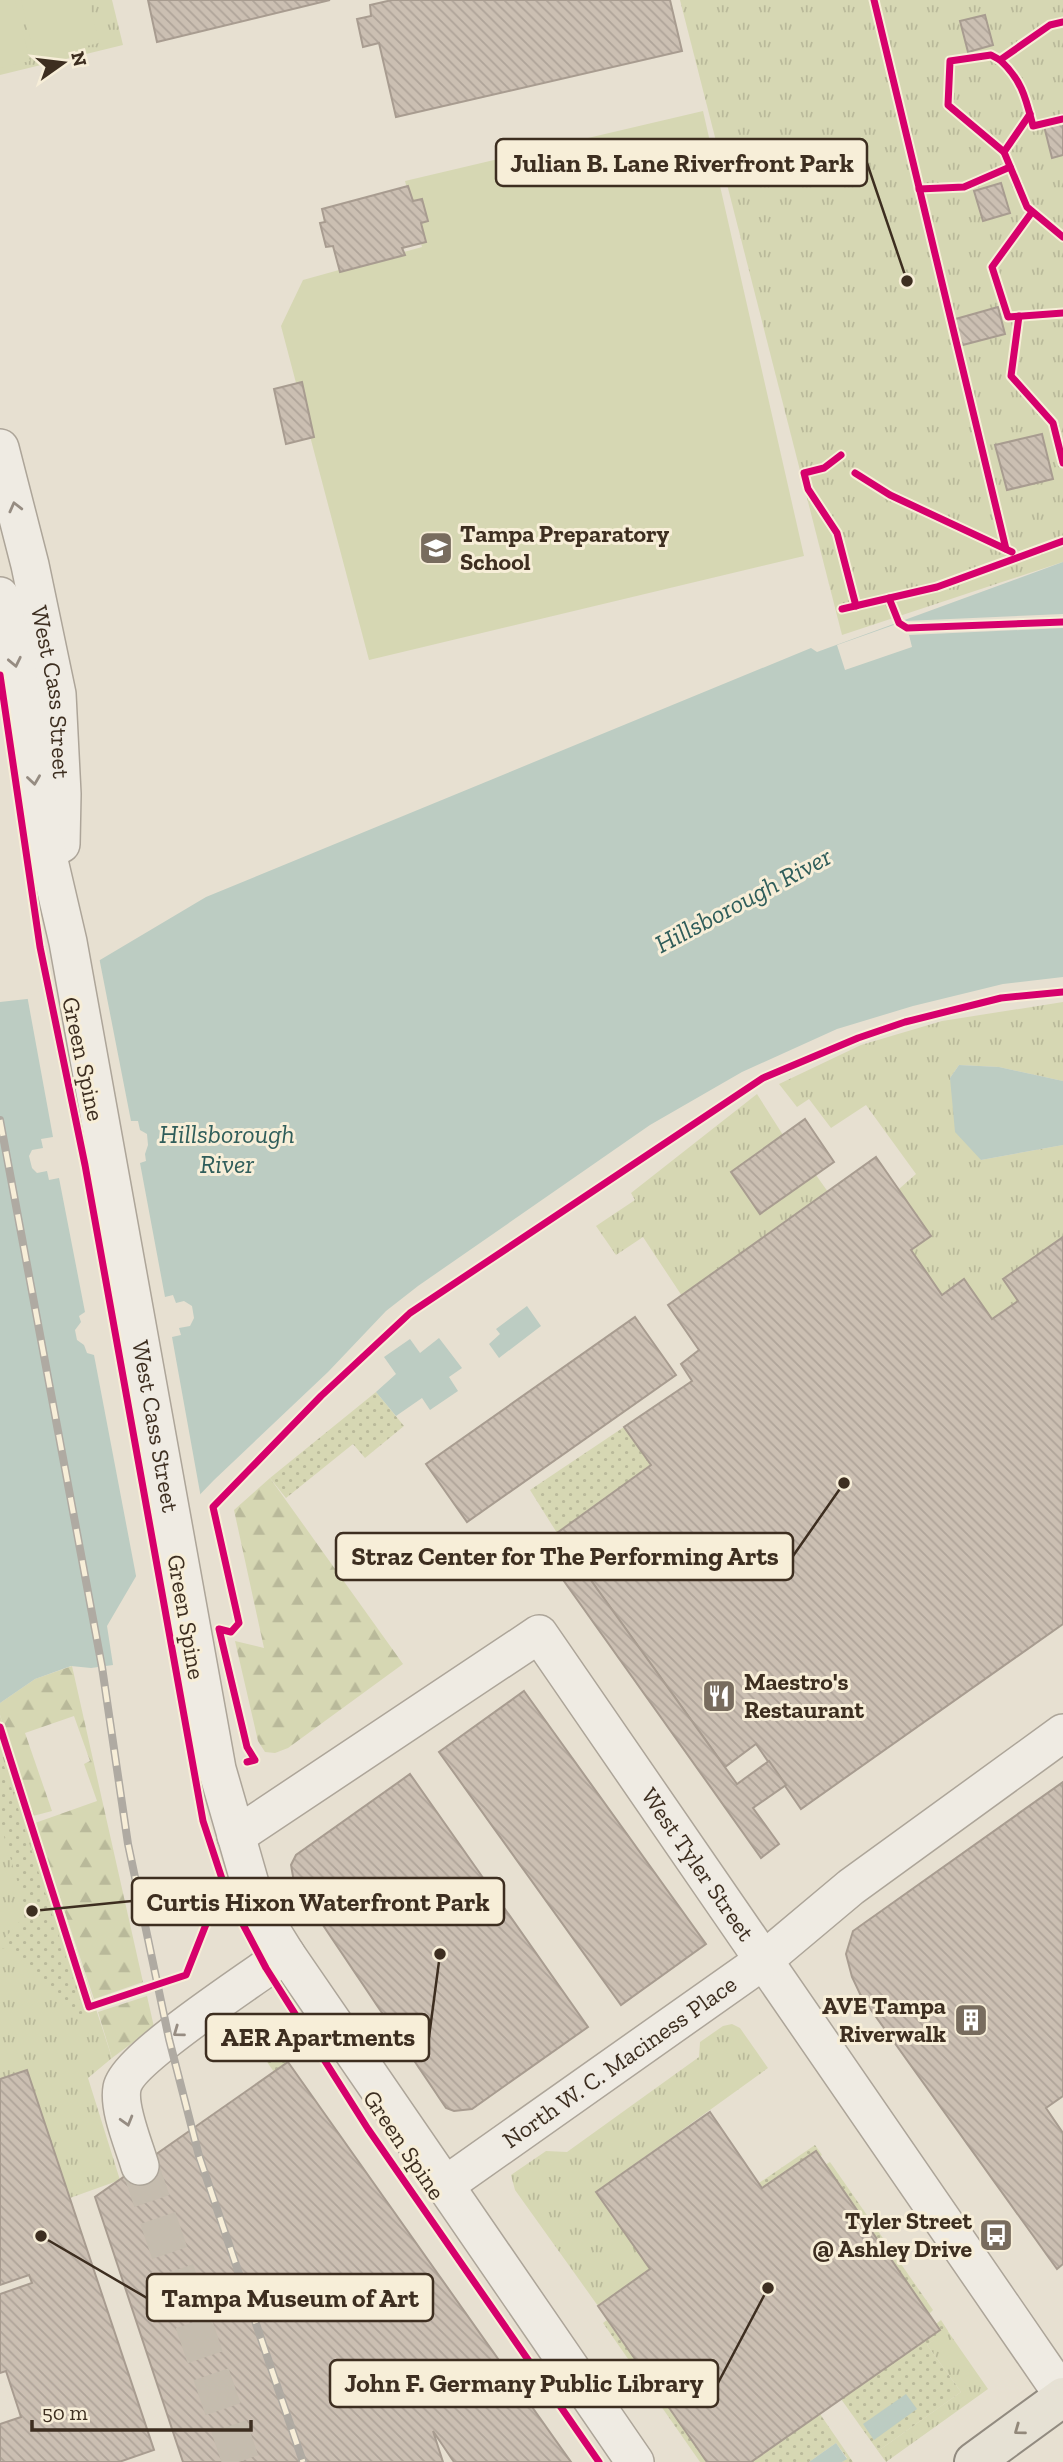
<svg xmlns="http://www.w3.org/2000/svg" width="1063" height="2462" font-family="'Zilla Slab',serif">
	<defs>
		<pattern id="grass-tufts" width="24" height="20" patternUnits="userSpaceOnUse" patternTransform="scale(1.75)"><rect width="24" height="20" fill="#d6d7b3"/><path d="M3 7l-1-3M5 7V3M7 7l1-3M15 17l-1-3M17 17v-4M19 17l1-3" fill="none" stroke="#b9b99a"/></pattern>
		<pattern id="forest-firs" width="22" height="20" patternUnits="userSpaceOnUse" patternTransform="scale(1.75)"><rect width="22" height="20" fill="#d6d7b3"/><path d="M5 1l3.5 6h-7zM16 11l3.5 6h-7z" fill="#b9b99a"/></pattern>
		<pattern id="garden-dots" width="8" height="8" patternUnits="userSpaceOnUse" patternTransform="scale(1.75)"><rect width="8" height="8" fill="#d6d7b3"/><path d="M2 2h.1M6 6h.1" fill="none" stroke="#b9b99a" stroke-width="1.8" stroke-linecap="round"/></pattern>
		<pattern id="building-back-hatch" width="6" height="6" patternUnits="userSpaceOnUse" patternTransform="scale(1.75)"><rect width="6" height="6" fill="#cbbfb2"/><path d="M-1 5l2 2M0 0l6 6M5-1l2 2" fill="none" stroke="#afa499"/></pattern>
	</defs>
	<rect width="100%" height="100%" fill="#e7e0d1"/>
	<g fill="url(#grass-tufts)">
		<polygon points="0,0 112,0 123,45 0,75"/>
		<polygon points="680,0 1063,0 1063,562 842,635"/>
		<polygon points="1063,1002 1063,1081 999,1067 959,1065 950,1078 981,1160 1063,1145 1063,1237 1003,1279 1018,1301 992,1319 964,1279 942,1295 911,1250 931,1236 899,1189 916,1174 866,1105 831,1128 809,1099 797,1107 779,1084 861,1045 942,1021"/>
		<polygon points="757,1094 783,1135 731,1172 760,1214 816,1175 828,1192 682,1296 643,1237 616,1255 596,1226 635,1200 631,1193"/>
		<polygon points="0,1715 112,2058 88,2078 120,2180 70,2198 27,2071 0,2079"/>
		<polygon points="732,2024 740,2028 768,2068 596,2192 650,2269 598,2306 515,2190 511,2175 546,2151 567,2152 699,2057 700,2042 723,2026"/>
		<polygon points="947,2330 988,2389 886,2462 878,2451 961,2392 927,2345"/>
	</g>
	<g fill="url(#forest-firs)">
		<polygon points="270,1478 403,1664 288,1748 275,1753 265,1752 258,1741 235,1641 264,1648 234,1510"/>
		<polygon points="72,1666 143,1982 94,1999 35,1823 97,1801 84,1764 90,1761 74,1716 25,1733 52,1811 33,1816 0,1715 0,1703 35,1679"/>
		<polygon points="147,1996 154,2027 112,2058 98,2012"/>
	</g>
	<g fill="url(#garden-dots)">
		<polygon points="376,1392 404,1426 365,1458 353,1444 286,1498 270,1478"/>
		<polygon points="624,1427 651,1465 557,1533 530,1490"/>
		<polygon points="0,1755 8,1777 84,2014 74,2014 5,1948 0,1949 0,1943 22,1919 28,1917 3,1833 0,1834"/>
		<polygon points="264,2030 287,2063 274,2072 251,2039"/>
		<polygon points="815,2145 822,2155 762,2188 759,2183"/>
		<polygon points="830,2162 933,2310 929,2314 825,2165"/>
		<polygon points="607,2320 707,2462 700,2462 603,2323"/>
		<polygon points="941,2320 948,2331 927,2345 961,2392 878,2451 841,2399 940,2330 936,2324"/>
		<polygon points="820,2414 853,2462 842,2462 847,2458 836,2443 809,2462 751,2462"/>
	</g>
	<g fill="#d6d7b3">
		<polygon points="0,0 15,0 30,61 0,68"/>
		<polygon points="21,0 89,0 99,43 35,58"/>
		<polygon points="703,111 804,556 369,660 281,326 303,280 422,247 405,181"/>
	</g>
	<g fill="#bcccc2">
		<polygon points="1063,562 1063,977 1003,984 913,1006 837,1029 742,1072 650,1125 418,1286 386,1311 328,1372 214,1480 159,1537 107,1626 113,1665 91,1668 71,1666 35,1679 0,1703 0,1002 36,998 206,897 811,648 817,652"/>
		<polygon points="959,1065 999,1067 1063,1081 1063,1145 981,1160 955,1132 950,1078"/>
		<polygon points="527,1306 541,1326 499,1358 489,1344 500,1334 496,1329"/>
		<polygon points="439,1338 462,1368 449,1377 458,1391 430,1410 422,1398 396,1416 376,1392 396,1374 384,1357 410,1339 420,1353"/>
		<polygon points="906,2394 917,2409 874,2440 863,2424"/>
		<polygon points="836,2443 847,2459 842,2462 809,2462"/>
	</g>
	<g fill="#e7e0d1">
		<polygon points="1063,614 1063,628 909,635 912,647 845,670 837,645 905,621"/>
		<polygon points="99,957 131,1121 138,1121 140,1130 147,1134 148,1145 145,1154 146,1161 140,1163 165,1297 173,1295 176,1303 184,1301 192,1306 194,1318 190,1326 179,1328 181,1335 172,1337 201,1498 162,1539 137,1581 94,1355 87,1353 84,1345 77,1340 75,1330 81,1322 79,1316 85,1312 59,1178 49,1180 47,1171 37,1173 32,1168 29,1156 32,1150 43,1148 41,1139 53,1137 27,995 35,994"/>
	</g>
	<g fill="url(#building-back-hatch)" stroke="#a89c90" stroke-width="2">
		<polygon points="148,0 330,0 157,42"/>
		<polygon points="392,0 670,0 682,51 396,117 379,43 363,47 357,19 371,16 370,5"/>
		<polygon points="985,15 993,45 968,52 960,21"/>
		<polygon points="1063,121 1063,155 1052,158 1044,126"/>
		<polygon points="1001,183 1010,213 983,221 974,191"/>
		<polygon points="408,186 413,201 422,199 428,221 421,223 426,242 402,248 405,255 340,272 333,246 326,247 320,223 325,222 322,209"/>
		<polygon points="998,307 1005,334 959,346 952,320"/>
		<polygon points="302,382 314,437 286,444 274,389"/>
		<polygon points="1042,434 1053,479 1007,490 995,445"/>
		<polygon points="805,1119 834,1162 760,1214 731,1172"/>
		<polygon points="876,1157 931,1236 911,1250 942,1295 964,1279 992,1319 1018,1301 1003,1279 1063,1237 1063,1624 801,1809 756,1744 725,1767 557,1533 651,1465 624,1427 692,1381 681,1364 699,1350 668,1305"/>
		<polygon points="635,1317 676,1375 467,1522 426,1464"/>
		<polygon points="557,1533 737,1784 769,1761 786,1785 753,1808 779,1844 761,1858 539,1546"/>
		<polygon points="524,1691 706,1944 621,2005 439,1752"/>
		<polygon points="410,1774 588,2027 472,2109 454,2111 446,2108 294,1882 291,1865 296,1855"/>
		<polygon points="1063,1782 1063,2096 1046,2108 1063,2133 1063,2264 1057,2269 861,1996 852,1977 846,1954 853,1931"/>
		<polygon points="288,2062 571,2462 454,2462 433,2431 443,2462 183,2462 95,2197"/>
		<polygon points="27,2070 154,2450 119,2462 0,2462 0,2424 21,2417 6,2371 0,2373 0,2294 32,2283 29,2275 0,2285 0,2079"/>
		<polygon points="710,2112 762,2188 816,2151 940,2330 751,2462 707,2462 598,2306 650,2269 596,2192"/>
	</g>
	<g fill="none" stroke-linecap="round" stroke-linejoin="round">
		<polyline stroke="#c5bcae" stroke-width="37" stroke-dasharray="37 18" stroke-linecap="butt" points="140,2166 241,2462"/>
		<g stroke="#ada599" stroke-width="40">
			<g id="minor">
				<path id="s1" d="M 0,448 L 30,565 L 57,694 L 62,794 L 61,844"/>
				<path id="s2" d="M 0,596 L 16,665 L 40,822 L 68,942 L 217,1769 L 251,1887 L 268,1925 L 286,1954 L 635,2462"/>
				<path id="s3" d="M 236,1836 L 539,1634 L 1063,2395"/>
				<path d="M 140,2166 C 134,2145 118,2109 122,2088 C 127,2059 256,1976 286,1954"/>
				<path id="s4" d="M 444,2186 L 764,1960 L 851,1887 L 1063,1733"/>
			</g>
		</g>
		<g stroke="#928b80" stroke-width="42">
			<polyline id="major" points="974,2462 1063,2397"/>
		</g>
		<use href="#minor" stroke="#efebe3" stroke-width="37"/>
		<use href="#major" stroke="#e6e1d4" stroke-width="38"/>
		<g stroke="#afaaa2" stroke-width="8">
			<polyline id="rail" points="0,1120 102,1667 128,1844 169,2039 199,2156 303,2462"/>
		</g>
		<use href="#rail" stroke="#f7eed8" stroke-width="5" stroke-dasharray="16" stroke-linecap="butt"/>
		<g stroke="#f7eed8" stroke-width="11">
			<g id="cycleway">
				<polyline points="874,0 1006,549"/>
				<path d="M 1063,22 L 1050,25 L 1000,60 C 1022,80 1026,99 1033,126 L 1063,119"/>
				<polyline points="1000,60 991,55 950,61 948,105 1004,152 1030,114"/>
				<polyline points="1004,152 1027,207 1063,237"/>
				<polyline points="919,189 964,187 1010,167"/>
				<polyline points="1032,212 992,267 1008,317 1063,313"/>
				<polyline points="1019,316 1011,376 1053,423 1063,463"/>
				<polyline points="841,455 824,468 804,473 808,489 837,533 856,606"/>
				<polyline points="855,473 890,495 1012,552"/>
				<polyline points="889,598 899,623 907,628 1063,622"/>
				<polyline points="842,609 937,587 1063,541"/>
				<polyline points="0,675 40,947 85,1165 203,1821 227,1894 266,1968 368,2129 599,2462"/>
				<polyline points="0,1727 89,2007 186,1975 216,1899"/>
				<polyline points="247,1762 255,1760 247,1747 219,1629 231,1632 239,1623 213,1507 321,1396 410,1313 763,1078 858,1038 905,1022 1001,998 1063,992"/>
			</g>
		</g>
		<use href="#cycleway" stroke="#d6006c" stroke-width="7"/>
	</g>
	<defs><path id="oneway-chevron" d="M-2-3.5L2.5 0L-2 3.5" fill="none" stroke-width="1.6" stroke-linecap="round" stroke-linejoin="round" transform="scale(1.75)"/></defs>
	<g stroke="#968c82">
		<use href="#oneway-chevron" transform="translate(15 507) rotate(-104)"/>
		<use href="#oneway-chevron" transform="translate(15 662) rotate(78)"/>
		<use href="#oneway-chevron" transform="translate(34 780) rotate(82)"/>
		<use href="#oneway-chevron" transform="translate(178 2032) rotate(144)"/>
		<use href="#oneway-chevron" transform="translate(127 2121) rotate(74)"/>
	</g>
	<use stroke="#92887a" href="#oneway-chevron" transform="translate(1019 2430) rotate(144)"/>
	<defs>
		<g id="school-square" transform="scale(1.75)"><rect x="-9" y="-9" width="18" height="18" rx="4" fill="#786c5e" stroke="#f7eed8"/><path d="M0-5L7-2L0 1L-7-2ZM-4 1L0 2.5L4 1V4Q0 6-4 4Z" fill="#fff"/></g>
		<g id="restaurant-square" transform="scale(1.75)"><rect x="-9" y="-9" width="18" height="18" rx="4" fill="#786c5e" stroke="#f7eed8"/><path d="M-5-6h1v4h1v-4h1v4h1v-4h1v5L-1.5 .5V6h-2V.5L-5-1ZM5-6V6H3V1.5H1.5Q1.5-4 5-6Z" fill="#fff"/></g>
		<g id="building-square" transform="scale(1.75)"><rect x="-9" y="-9" width="18" height="18" rx="4" fill="#786c5e" stroke="#f7eed8"/><path d="M-4-6H4V6H1V3H-1V6H-4ZM-2.5-4.3h1.7v1.8h-1.7ZM.8-4.3h1.7v1.8H.8ZM-2.5-1h1.7V.8h-1.7ZM.8-1h1.7V.8H.8Z" fill="#fff"/></g>
		<g id="bus-square" transform="scale(1.75)"><rect x="-9" y="-9" width="18" height="18" rx="4" fill="#786c5e" stroke="#f7eed8"/><path d="M-5-6H5V4H4V6H2V4H-2V6H-4V4H-5ZM-3.5-4V0h7V-4ZM-3.5 1.2v1.5H-2V1.2ZM2 1.2v1.5H3.5V1.2Z" fill="#fff"/></g>
	</defs>
	<g fill-rule="evenodd">
		<use href="#school-square" x="436" y="548"/>
		<use href="#restaurant-square" x="719" y="1696"/>
		<use href="#building-square" x="971" y="2020"/>
		<use href="#bus-square" x="996" y="2235"/>
	</g>
	<g text-anchor="middle" stroke-width="6" stroke-linejoin="round" paint-order="stroke">
		<g font-size="24" font-weight="bold" fill="#3d2e20" stroke="#f7eed8" text-anchor="start">
			<text x="460" y="542">Tampa Preparatory<tspan x="460" dy="28">School</tspan></text>
			<text x="744" y="1690">Maestro's<tspan x="744" dy="28">Restaurant</tspan></text>
			<text x="946" y="2014" text-anchor="end">AVE Tampa<tspan x="946" dy="28">Riverwalk</tspan></text>
			<text x="972" y="2229" text-anchor="end">Tyler Street<tspan x="972" dy="28">@ Ashley Drive</tspan></text>
		</g>
		<g font-size="24" fill="#3d2e20" stroke="#f7eed8">
			<text dy="8" stroke="none"><textPath href="#s1" startOffset="250">West Cass Street</textPath></text>
			<text transform="translate(83 1059) rotate(78)" y="8">Green Spine</text>
			<text dy="8" stroke="none"><textPath href="#s2" startOffset="845">West Cass Street</textPath></text>
			<text transform="translate(186 1617) rotate(80)" y="8">Green Spine</text>
			<text dy="8" stroke="none"><textPath href="#s3" startOffset="644">West Tyler Street</textPath></text>
			<text dy="8" stroke="none"><textPath href="#s4" startOffset="215">North W. C. Maciness Place</textPath></text>
			<text transform="translate(404 2145) rotate(56)" y="8">Green Spine</text>
		</g>
		<g font-size="26" font-style="italic" fill="#2f5d5a" stroke="#f7eed8">
			<text transform="translate(743 900) rotate(-28)" y="9">Hillsborough River</text>
			<text x="227" y="1143">Hillsborough<tspan x="227" dy="30">River</tspan></text>
		</g>
	</g>
	<path fill="none" stroke="#3d2e20" stroke-width="2.5" d="M907 281L867 163M844 1483L793 1556M32 1911L132 1901M440 1954L429 2037M41 2236L147 2298M768 2288L718 2383"/>
	<g fill="#3d2e20" stroke="#f7eed8" stroke-width="2.5">
		<circle cx="907" cy="281" r="7"/>
		<circle cx="844" cy="1483" r="7"/>
		<circle cx="32" cy="1911" r="7"/>
		<circle cx="440" cy="1954" r="7"/>
		<circle cx="41" cy="2236" r="7"/>
		<circle cx="768" cy="2288" r="7"/>
	</g>
	<g fill="#f7eed8" stroke="#3d2e20" stroke-width="2.5">
		<rect x="496" y="139" width="371" height="47" rx="7"/>
		<rect x="336" y="1533" width="457" height="47" rx="7"/>
		<rect x="132" y="1878" width="372" height="47" rx="7"/>
		<rect x="206" y="2014" width="223" height="47" rx="7"/>
		<rect x="147" y="2274" width="286" height="47" rx="7"/>
		<rect x="330" y="2360" width="388" height="47" rx="7"/>
	</g>
	<g font-size="26" text-anchor="middle" font-weight="bold" fill="#3d2e20">
		<text x="682" y="172">Julian B. Lane Riverfront Park</text>
		<text x="565" y="1565">Straz Center for The Performing Arts</text>
		<text x="318" y="1911">Curtis Hixon Waterfront Park</text>
		<text x="318" y="2046">AER Apartments</text>
		<text x="290" y="2307">Tampa Museum of Art</text>
		<text x="524" y="2392">John F. Germany Public Library</text>
	</g>
	<g transform="translate(63 63) rotate(76)" stroke="#f7eed8" stroke-width="5" paint-order="stroke">
	<path d="M0-5L12 26L0 18L-12 26Z" fill="#3d2e20"/>
	<text y="-10" font-size="19" font-weight="bold" text-anchor="middle" fill="#3d2e20">N</text>
	</g>
	<path d="M32 2420v10h219v-10" fill="none" stroke="#3d2e20" stroke-width="3.5"/>
	<text x="42" y="2420" font-size="21" fill="#3d2e20" stroke="#f7eed8" stroke-width="5" paint-order="stroke">50 m</text>
</svg>
